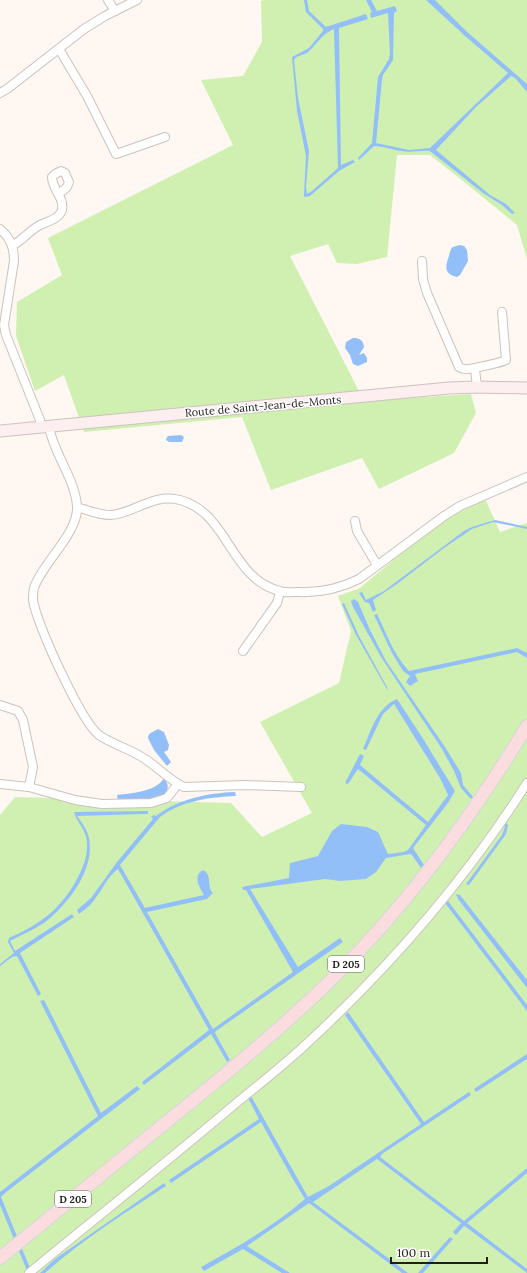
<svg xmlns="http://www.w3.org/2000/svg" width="527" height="1273" font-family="Lora,serif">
	<rect width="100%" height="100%" fill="#fef7f2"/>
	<g fill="#cff0b1">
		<polygon points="264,0 527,0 527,259 517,225 463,181 430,155 397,155 387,257 357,264 337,263 328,244 290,256 364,401 471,394 476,413 454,453 379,489 362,458 271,490 242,417 84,432 64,375 35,391 16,336 17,302 62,275 48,238 233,145 201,80 243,76 262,42 261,1"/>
		<polygon points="485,499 500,532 527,523 527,1273 0,1273 0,815 15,797 231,803 262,837 312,813 260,722 339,683 351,631 338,596 360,588 428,531 455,514"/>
	</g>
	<g fill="#93bff9" fill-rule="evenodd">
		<path d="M 304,0 L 307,0 L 309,11 L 326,27 L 366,14 L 368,19 L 339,28 L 341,165 L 353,160 L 355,162 L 339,171 L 310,196 L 304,197 L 304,193 L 306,156 L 297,111 L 292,57 L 309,48 L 323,31 L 323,29 L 306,12 ZM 334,29 L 338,168 L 312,191 L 307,194 L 306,187 L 309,151 L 298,98 L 294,60 C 298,54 304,56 308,52 C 317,44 322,34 334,29 Z"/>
		<path d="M 366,0 L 371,0 L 377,11 L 395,6 L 397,11 L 394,13 L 393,60 L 383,75 L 382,80 L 376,143 L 409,150 L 430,148 L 508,73 L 464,35 L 426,0 L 435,0 L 465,30 L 527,84 L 527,92 L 515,78 L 511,76 L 476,107 L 436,150 L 490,195 L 506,204 L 515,213 L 512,214 L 502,205 L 483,193 L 430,151 C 420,150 411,153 402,151 C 392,150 383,146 374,146 L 359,160 L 358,158 L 372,143 L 378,77 L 389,59 L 390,54 L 388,13 L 371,18 L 370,13 L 372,12 Z"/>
		<path d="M 460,245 L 464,246 L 467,250 L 468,261 L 460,275 L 457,277 C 444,274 445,267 449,256 C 450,253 450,249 453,247 C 455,246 458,246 460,245 Z"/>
		<path d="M 353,338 C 360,338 363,340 364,347 L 359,355 L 364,353 L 367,358 L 367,362 L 358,366 L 353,364 L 350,355 L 345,348 L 346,342 Z"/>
		<polygon points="181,435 184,437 182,442 169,442 166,440 167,437 168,436"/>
		<polygon points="495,520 527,527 527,529 493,522 472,529 444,548 397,584 373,600 376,610 373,612 369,603 365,602 359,593 362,592 366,600 384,591 464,531 472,527"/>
		<polygon points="354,599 358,602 370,630 386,661 445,747 461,773 463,785 473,797 471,799 461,788 454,771 442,749 381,657 353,607 351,601"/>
		<polygon points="344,603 359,636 387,687 388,691 356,635 342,604"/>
		<path d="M 377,614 C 387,634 393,654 409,671 L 517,648 L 527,653 L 527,658 L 517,652 L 415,674 L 418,681 L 410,686 L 406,682 L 410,676 L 403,671 L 392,653 L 374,615 Z"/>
		<path d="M 397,699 L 422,737 L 455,791 L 448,803 L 413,848 L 424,865 L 421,868 L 412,855 L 410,854 L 386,858 L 376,872 L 366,879 L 340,881 L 325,879 L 250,889 L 298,967 L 340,938 L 343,942 L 216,1031 L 215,1033 L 230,1060 L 227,1062 L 211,1034 L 144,1085 L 142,1082 L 209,1030 L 118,869 C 108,876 104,887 97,896 C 92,904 86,909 79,914 L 77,910 L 91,898 L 117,862 L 153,819 L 151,817 L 154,815 L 156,816 C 178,799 208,793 235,792 L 236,796 C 210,797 181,801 160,817 L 120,865 L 145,908 L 204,895 C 200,888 192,876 203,870 C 213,875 206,886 213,893 L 207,899 L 147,912 L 213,1029 L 293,972 L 246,890 L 243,890 L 242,887 L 289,878 L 290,863 L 318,856 L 332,831 L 341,824 L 367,827 L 378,832 L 388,854 L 404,852 L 408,850 L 426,825 L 358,769 L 348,784 L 345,783 L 360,754 L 364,756 L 360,765 L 428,822 L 448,795 L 440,778 L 394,704 L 383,714 L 366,750 L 363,749 C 371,731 377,707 397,699 Z"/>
		<polygon points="158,729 164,732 169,745 168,750 164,752 171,762 167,766 154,750 148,738 149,734"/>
		<path d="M 164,778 C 182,803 131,800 118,801 L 117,795 C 132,793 156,792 164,778 Z"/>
		<path d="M 148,811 L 148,814 L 142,814 L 77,816 C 82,823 87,829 89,838 C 95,869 70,901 48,920 C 36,929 23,934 10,941 L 15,951 L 72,914 L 74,917 L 20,953 L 41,994 L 38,996 L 17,956 L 12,957 L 0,966 L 0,964 L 14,953 L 8,942 L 9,938 C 41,924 62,908 78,877 C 84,866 88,854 87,842 C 86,829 77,823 74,812 Z"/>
		<polygon points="505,822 508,825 506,834 469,885 466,884 502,835 505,827 503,824"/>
		<polygon points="456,894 460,895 527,980 527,988 458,899"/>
		<polygon points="448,901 527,1005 527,1011 445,903"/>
		<polygon points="44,1000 101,1113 137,1086 140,1089 5,1193 1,1197 32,1273 28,1273 0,1205 0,1192 98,1116 40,1001"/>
		<path d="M 348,1012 L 424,1122 L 469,1092 L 471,1095 L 382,1154 L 380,1157 L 464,1221 L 527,1168 L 527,1173 L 467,1223 L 527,1269 L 527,1273 L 466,1227 L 464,1226 L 456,1235 L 453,1232 L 461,1223 L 377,1159 L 313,1202 L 408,1273 L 402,1273 L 309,1203 L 247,1246 L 290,1273 L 282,1273 L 243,1249 L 204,1271 L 201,1267 C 237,1247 274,1226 305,1199 L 294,1181 L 261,1122 L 171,1183 L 169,1180 L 259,1119 L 248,1098 L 251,1096 L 308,1197 L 329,1186 L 421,1124 L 345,1015 Z"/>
		<polygon points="527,1054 527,1059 476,1092 474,1089"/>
		<path d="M 164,1183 L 166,1186 C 125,1213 82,1240 45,1273 L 40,1273 L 55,1259 Z"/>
		<polygon points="450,1237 453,1239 423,1273 418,1273"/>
	</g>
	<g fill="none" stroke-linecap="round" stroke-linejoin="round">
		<g stroke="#cdc2bb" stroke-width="10">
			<g id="street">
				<polyline points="108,0 115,11"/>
				<polyline points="59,49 87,96 116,154 125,151 165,137"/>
				<polyline points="0,93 7,89 84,29 105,16 137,0"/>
				<path d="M 0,229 C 11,238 14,248 14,261 L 4,325 L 6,335 L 40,420 L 41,427"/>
				<path d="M 13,245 C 23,240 30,230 40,225 C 46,222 55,220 59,215 C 62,212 63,208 62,203 C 60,194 52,187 52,177 L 55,174 L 61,171 L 65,173 L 69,182 L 67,187 L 59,194"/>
				<path d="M 422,261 L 423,279 L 427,293 L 459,367 C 461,368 462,369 465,369 C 469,370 503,362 506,360 L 502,312"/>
				<polyline points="475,369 477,387"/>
				<path d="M 49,427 C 54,454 75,479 77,506 C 79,533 42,563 34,588 C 33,592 33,596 33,600 C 36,623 81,721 99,735 C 113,745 131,749 145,759 C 158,767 170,781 184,787 L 245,785 L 301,787"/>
				<path d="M 77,507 C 87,510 99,515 110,515 C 134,514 152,493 180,500 C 229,513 230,579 280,591 C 285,593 292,592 298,592 C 320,593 339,589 359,579 L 444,516 L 460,506 L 527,477"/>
				<polyline points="355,521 357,531 377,565"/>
				<polyline points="243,651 277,603 280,592"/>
				<polyline points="0,705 18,711 23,720 33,767 29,787"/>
				<polyline points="0,784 29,787 75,800 102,804 151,803 167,798 178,784"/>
				<path d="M 29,1273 C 97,1217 167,1162 234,1105 C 257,1086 280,1068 302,1048 C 387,970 465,881 527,783"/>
			</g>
		</g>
		<g stroke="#cdc2bb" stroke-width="13">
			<polyline id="secondary" points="0,431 449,388 477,387 527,388"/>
		</g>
		<g stroke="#d7d6d6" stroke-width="14">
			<path id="primary" d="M 0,1258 C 60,1209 119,1160 179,1112 C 234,1067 289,1022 339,972 C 412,899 473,815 527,726"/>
		</g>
		<use href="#street" stroke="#fff" stroke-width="8"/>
		<use href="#secondary" stroke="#fdeef0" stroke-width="11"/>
		<use href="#primary" stroke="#fbdde0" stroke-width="12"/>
	</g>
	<g text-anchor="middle" stroke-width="3" stroke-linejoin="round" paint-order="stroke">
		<g fill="#fff" stroke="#64615f" stroke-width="1">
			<rect x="328" y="956" width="36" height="16" rx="3"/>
			<rect x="55" y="1191" width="36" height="16" rx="3"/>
		</g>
		<g font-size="10" font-weight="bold" fill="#211d1b">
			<text x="346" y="968">D 205</text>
			<text x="73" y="1203">D 205</text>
		</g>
		<g font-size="11" fill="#211d1b" stroke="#fff">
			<text transform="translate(263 406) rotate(-5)" y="4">Route de Saint-Jean-de-Monts</text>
		</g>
	</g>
	<path d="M391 1257v6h96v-6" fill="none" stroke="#211d1b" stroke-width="2"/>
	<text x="397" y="1257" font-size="12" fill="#211d1b" stroke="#ffffff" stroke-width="3" paint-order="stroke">100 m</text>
</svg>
